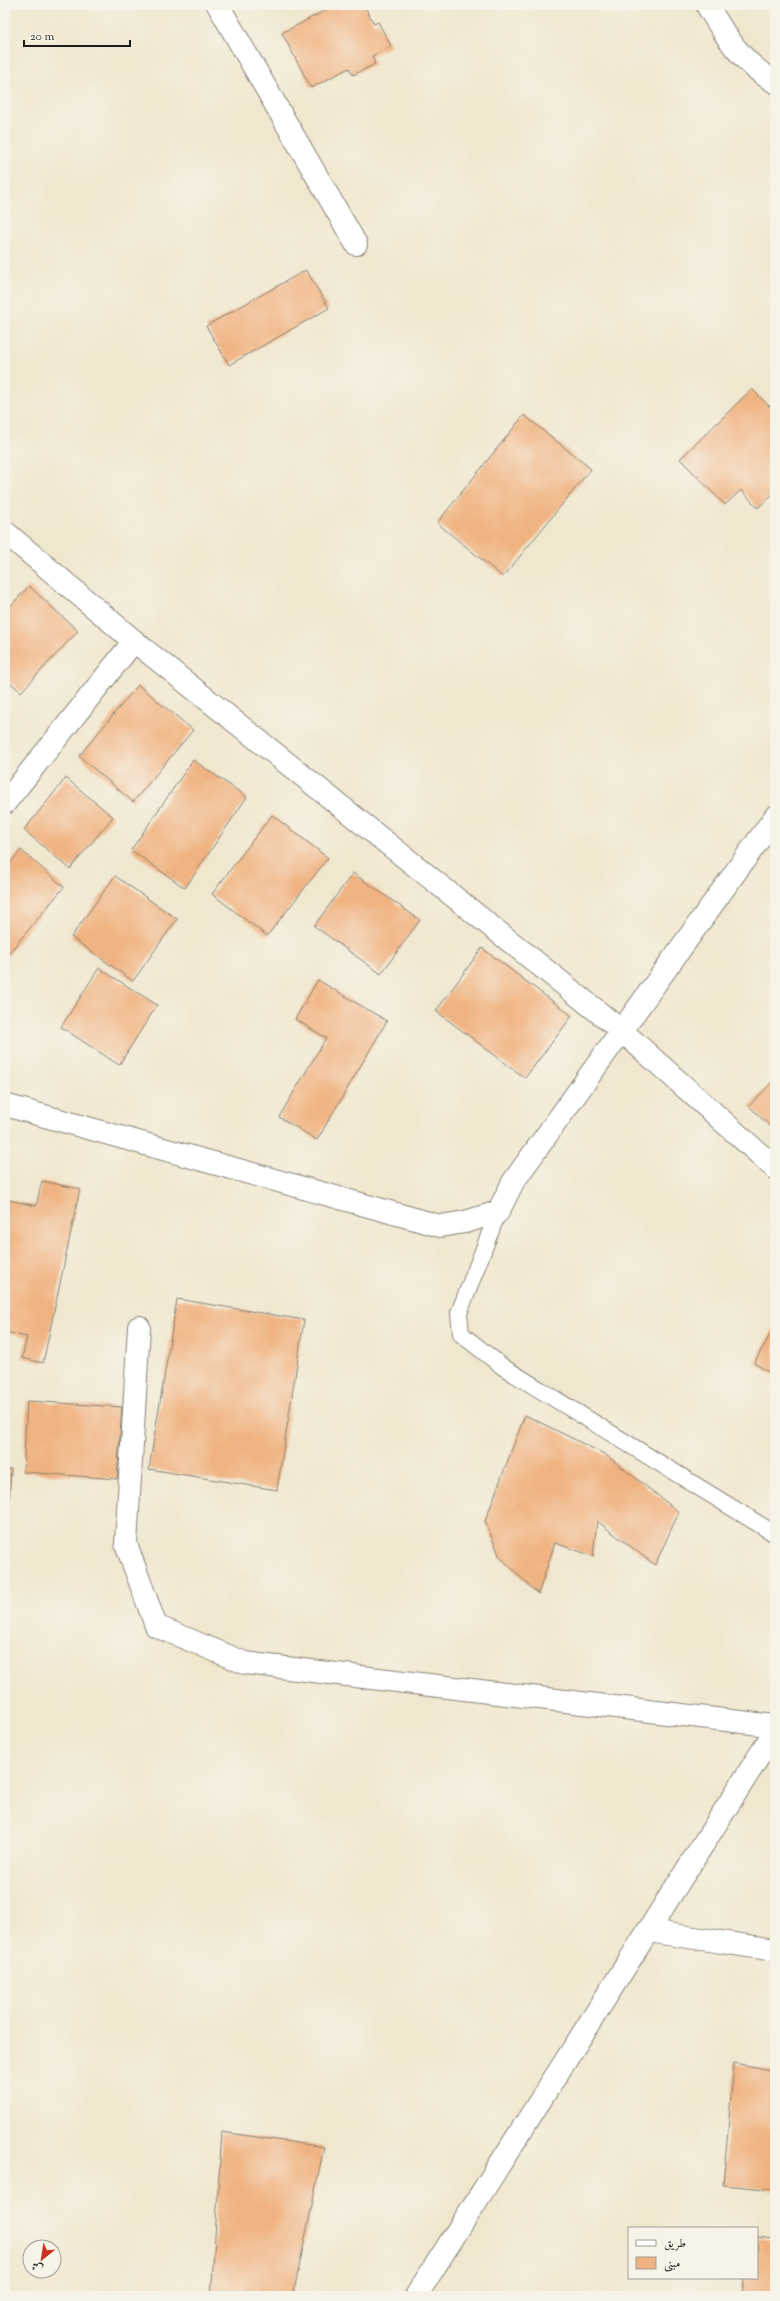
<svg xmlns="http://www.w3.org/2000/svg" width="780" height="2301" font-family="'Sorts Mill Goudy',Amiri,serif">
	<rect width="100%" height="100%" fill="#f7f3e8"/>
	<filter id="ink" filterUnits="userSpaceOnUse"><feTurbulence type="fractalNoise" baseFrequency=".025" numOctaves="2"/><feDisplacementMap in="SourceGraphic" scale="8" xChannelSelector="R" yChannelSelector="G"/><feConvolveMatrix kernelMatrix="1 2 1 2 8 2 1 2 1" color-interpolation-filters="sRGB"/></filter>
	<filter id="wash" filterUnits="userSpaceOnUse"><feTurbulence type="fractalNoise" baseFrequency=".012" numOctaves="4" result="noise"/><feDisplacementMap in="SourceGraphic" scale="16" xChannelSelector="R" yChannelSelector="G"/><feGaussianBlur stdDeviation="0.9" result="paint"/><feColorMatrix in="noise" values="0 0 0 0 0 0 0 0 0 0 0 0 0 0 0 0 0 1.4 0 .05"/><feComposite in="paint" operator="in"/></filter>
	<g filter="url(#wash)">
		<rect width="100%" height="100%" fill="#f0e7cf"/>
		<g id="blocks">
			<g fill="#f0b280">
				<polygon points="327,5 364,5 374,24 378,22 391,46 372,56 375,64 353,75 349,68 311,88 282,33 328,9"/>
				<polygon points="306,270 329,308 229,365 206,326"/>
				<polygon points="752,389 775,412 775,492 758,508 741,490 725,505 680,459"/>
				<polygon points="524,415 591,469 503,577 437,523"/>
				<polygon points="29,586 78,631 21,692 5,678 5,612"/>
				<polygon points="138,685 193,730 133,802 79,756"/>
				<polygon points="193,760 247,797 185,888 131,850"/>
				<polygon points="66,778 113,817 70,869 24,830"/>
				<polygon points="272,815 328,858 267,936 212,894"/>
				<polygon points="21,850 64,887 5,958 5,869"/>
				<polygon points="353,873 420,920 381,974 314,926"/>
				<polygon points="115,876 177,919 133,981 71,937"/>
				<polygon points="482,948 572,1016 525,1078 436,1011"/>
				<polygon points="99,968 157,1005 119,1065 61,1027"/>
				<polygon points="318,980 387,1021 317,1140 279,1117 326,1038 295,1019"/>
				<polygon points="775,1079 775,1131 749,1106"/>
				<polygon points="42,1181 80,1189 43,1363 22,1358 27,1337 5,1332 5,1199 36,1206"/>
				<polygon points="177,1299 304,1320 277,1490 149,1469"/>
				<polygon points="775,1326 775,1376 754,1363"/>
				<polygon points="27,1401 122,1407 117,1479 23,1472"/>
				<polygon points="525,1415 606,1455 679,1512 655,1565 597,1521 593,1556 555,1543 538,1594 500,1557 485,1521"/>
				<polygon points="5,1469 11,1469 7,1540 5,1540"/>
				<polygon points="734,2063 775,2071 775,2190 723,2185"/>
				<polygon points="222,2132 324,2147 293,2296 211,2296"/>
				<polygon points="757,2237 775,2239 775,2296 742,2296 744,2278 757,2278"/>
			</g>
		</g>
	</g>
	<g filter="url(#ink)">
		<use href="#blocks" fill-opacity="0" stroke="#868276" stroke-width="1"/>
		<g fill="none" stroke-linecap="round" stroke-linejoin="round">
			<g stroke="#868276" stroke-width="18">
				<polyline id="lane" points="498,1212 459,1313 461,1334 503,1367 775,1534"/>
			</g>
			<g stroke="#868276" stroke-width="24">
				<g id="street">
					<polyline points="218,5 356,244"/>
					<path d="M 707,5 C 725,36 743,64 775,82"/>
					<polyline points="5,532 134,641 622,1031 775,1168"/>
					<polyline points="5,803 134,641"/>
					<polyline points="5,1105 440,1226 465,1222 498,1212 513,1182 775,817"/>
					<polyline points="139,1327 126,1544 156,1626 245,1663 775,1726"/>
					<polyline points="648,1931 775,1950"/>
					<polyline points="416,2296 775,1731"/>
				</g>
			</g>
			<use href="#lane" stroke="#fff" stroke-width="16"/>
			<use href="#street" stroke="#fff" stroke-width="22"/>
		</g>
	</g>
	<rect width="780" height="2301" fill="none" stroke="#f7f3e8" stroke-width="20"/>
	<rect x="628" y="2227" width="130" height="52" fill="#f7f3e8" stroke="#9f9d96"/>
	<rect x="636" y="2240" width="20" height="6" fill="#ffffff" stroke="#9f9d96"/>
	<text x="664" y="2247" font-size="12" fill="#1c1c1c">طريق</text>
	<rect x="636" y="2257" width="20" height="12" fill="#f0b280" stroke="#9f9d96"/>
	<text x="664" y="2267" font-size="12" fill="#1c1c1c">مبنى</text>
	<g transform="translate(42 2259) rotate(210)"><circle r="19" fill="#f7f3e8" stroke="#9f9d96"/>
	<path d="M0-3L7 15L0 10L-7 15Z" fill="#c8321e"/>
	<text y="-6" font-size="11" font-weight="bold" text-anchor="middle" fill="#1c1c1c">ش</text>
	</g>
	<path d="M24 40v6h106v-6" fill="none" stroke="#1c1c1c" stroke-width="2"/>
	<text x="30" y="40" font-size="12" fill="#1c1c1c" stroke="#f7f3e8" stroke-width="3" paint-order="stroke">20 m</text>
</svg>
